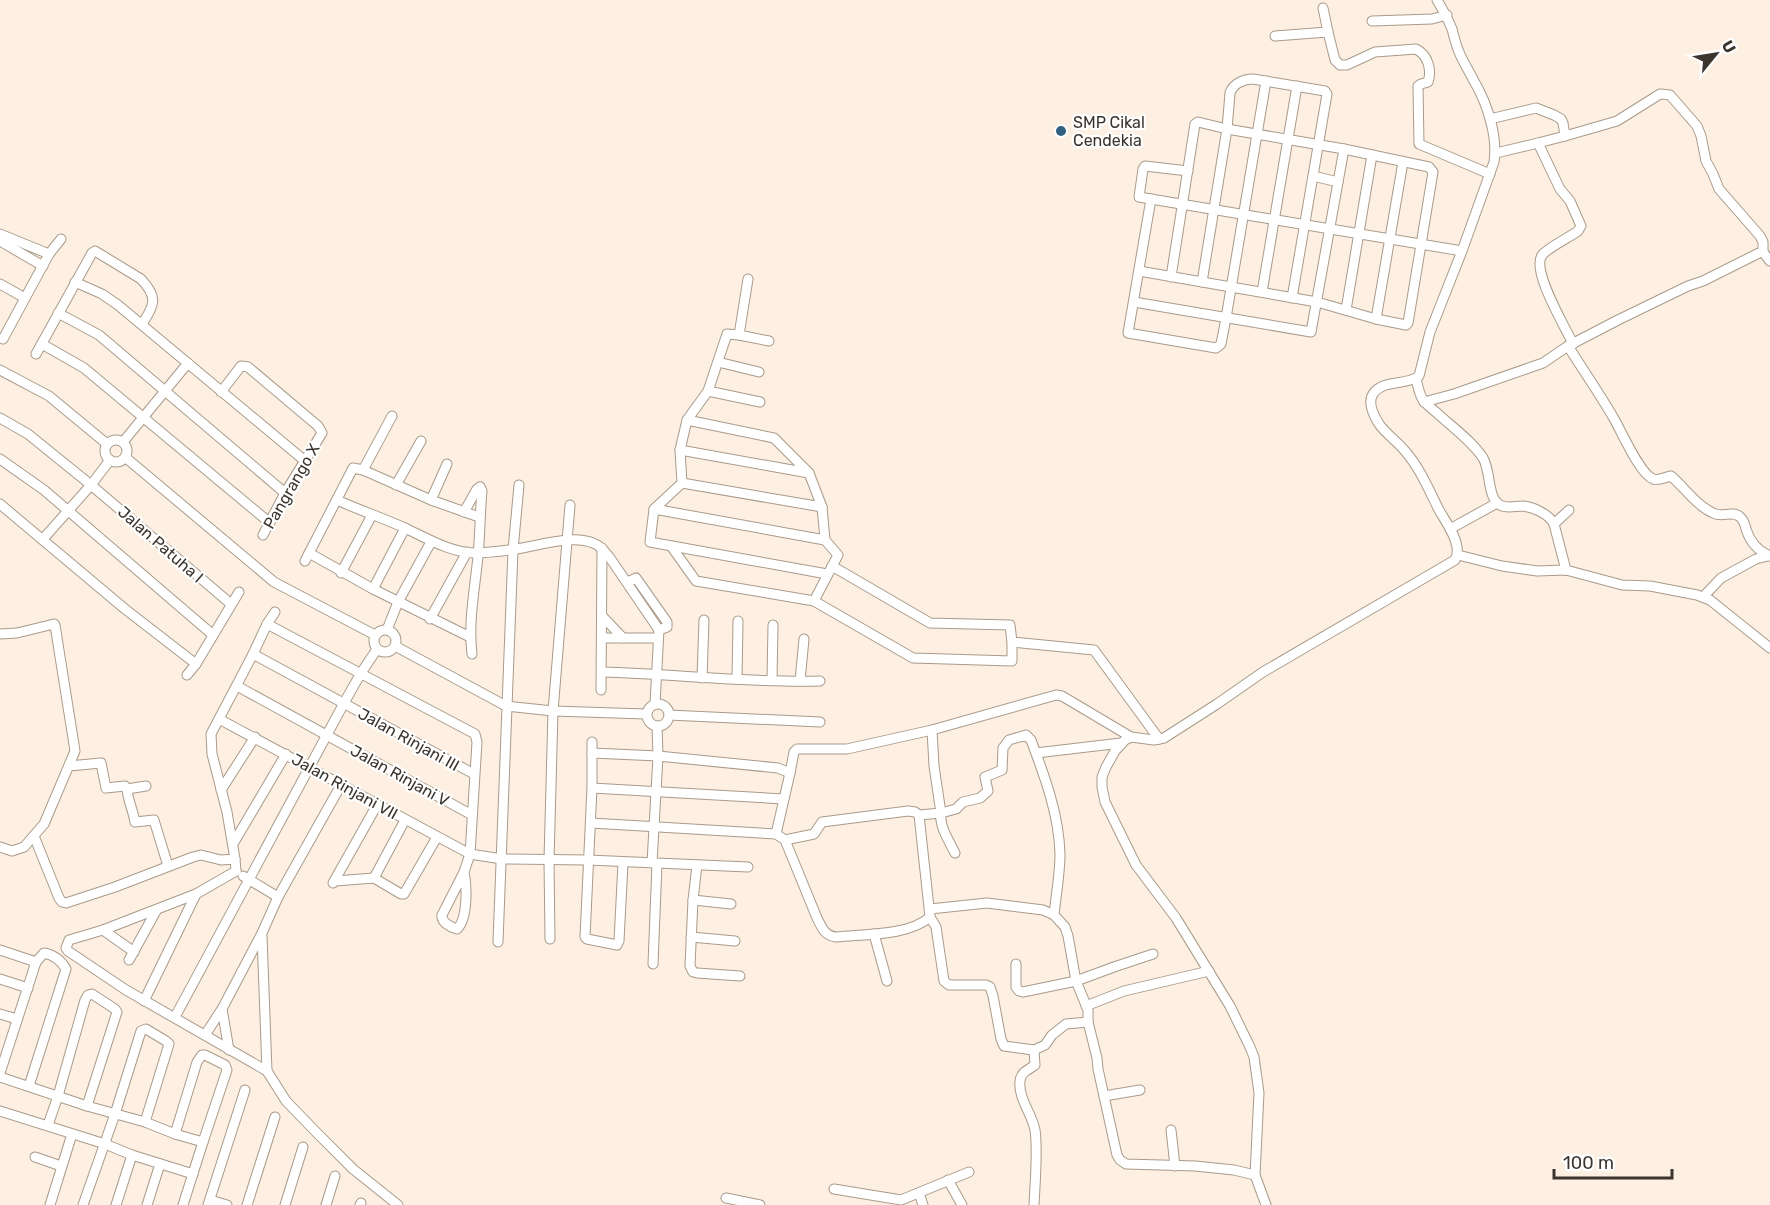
<svg xmlns="http://www.w3.org/2000/svg" width="1770" height="1205" font-family="Rubik,sans-serif">
	<rect width="100%" height="100%" fill="#fdf0e2"/>
	<g fill="none" stroke-linecap="round" stroke-linejoin="round">
		<g stroke="#a99a8a" stroke-width="11">
			<g id="street">
				<polyline points="1323,8 1328,32"/>
				<polyline points="1372,21 1432,19 1447,15"/>
				<path d="M 1275,36 L 1328,32 L 1335,60 L 1340,65 L 1347,65 L 1375,52 L 1416,49 C 1428,55 1432,70 1428,82 L 1421,84 L 1418,86 L 1419,144 L 1490,174"/>
				<polyline points="1490,119 1536,108 1554,115 1561,119 1563,123 1565,136 1617,121 1660,94 1670,95 1697,126 1701,136 1706,161 1713,174 1719,189 1760,236 1763,242 1763,252"/>
				<polyline points="1538,143 1565,136"/>
				<path d="M 1496,153 L 1538,143 L 1560,189 L 1570,201 L 1581,226 L 1578,231 C 1568,238 1551,246 1543,254 C 1529,268 1566,328 1573,344"/>
				<polyline points="1188,171 1145,166 1143,169 1139,197 1462,251"/>
				<polyline points="1313,176 1338,182"/>
				<polyline points="1151,199 1128,333 1216,348 1221,344 1226,318 1266,81"/>
				<polyline points="0,234 49,254"/>
				<polyline points="0,241 43,266"/>
				<polyline points="1139,271 1317,302 1376,319 1406,325 1408,323 1433,172 1429,167 1344,149 1227,129 1198,122 1195,124 1171,277"/>
				<polyline points="748,279 739,335 769,341"/>
				<polyline points="75,282 102,294 118,305 305,461"/>
				<path d="M 1202,282 L 1227,129 L 1230,93 C 1233,84 1243,79 1253,79 L 1325,91 L 1327,94 L 1292,298"/>
				<polyline points="0,284 25,298"/>
				<polyline points="1262,292 1297,86"/>
				<polyline points="1134,302 1311,332 1344,149"/>
				<polyline points="1346,310 1372,155"/>
				<polyline points="58,313 99,335 285,493"/>
				<polyline points="1376,319 1403,162"/>
				<polyline points="3,339 49,254 61,239"/>
				<polyline points="42,344 84,368 270,523"/>
				<path d="M 1568,346 C 1583,370 1599,393 1613,417 C 1621,430 1639,473 1653,479 C 1657,481 1666,477 1671,476 C 1685,488 1697,506 1713,513 C 1722,518 1733,510 1740,517 C 1744,520 1745,525 1746,529 C 1750,542 1758,551 1770,556"/>
				<path d="M 36,354 L 92,253 L 95,251 L 141,279 C 158,297 155,305 142,324"/>
				<polyline points="718,362 759,372"/>
				<polyline points="0,370 49,396 107,444"/>
				<path d="M 1416,379 C 1418,386 1419,394 1423,400 C 1427,405 1432,409 1437,413 C 1452,427 1472,441 1483,458 C 1491,471 1487,498 1500,505 C 1507,509 1515,506 1523,506 C 1533,507 1549,514 1554,524"/>
				<polyline points="708,391 760,402"/>
				<polyline points="221,392 241,366 248,367 318,426 322,433 285,493 263,535"/>
				<polyline points="1424,402 1454,394 1543,363 1568,346 1618,320 1688,286 1703,281 1759,253 1763,252 1770,261"/>
				<polyline points="0,418 28,434 91,485 231,604"/>
				<polyline points="687,420 708,391 727,334 739,335"/>
				<circle cx="116" cy="451" r="11"/>
				<polyline points="123,442 188,363"/>
				<polyline points="680,450 687,420 774,438 809,473 822,507 825,540 838,555 814,601 913,658 1012,661 1012,642"/>
				<polyline points="125,457 274,582 375,635"/>
				<polyline points="0,459 44,490 213,635"/>
				<polyline points="363,470 392,416"/>
				<polyline points="682,483 680,450 809,473"/>
				<polyline points="396,485 421,441"/>
				<path d="M 337,500 C 359,510 383,518 405,528 C 428,539 453,554 479,553 C 491,552 504,551 516,549 C 538,546 572,534 593,543 C 600,545 605,552 610,558 L 659,630 L 655,704"/>
				<polyline points="431,500 447,464"/>
				<polyline points="0,504 125,609 196,664"/>
				<polyline points="654,509 682,483 822,507"/>
				<polyline points="464,512 477,489 480,487"/>
				<polyline points="1450,529 1497,503"/>
				<polyline points="43,539 91,485 110,460"/>
				<polyline points="825,540 654,509 650,542 827,574"/>
				<polyline points="671,546 696,581 814,601"/>
				<polyline points="309,553 373,589 470,637"/>
				<polyline points="1458,555 1502,566 1537,571 1566,570 1622,585 1650,586 1697,595 1710,600 1770,648"/>
				<polyline points="305,561 353,468 363,470 431,500 479,517"/>
				<polyline points="832,566 930,623 1010,625 1012,642 1094,650 1159,739"/>
				<polyline points="1566,570 1554,524 1569,510"/>
				<polyline points="341,573 372,515"/>
				<polyline points="627,582 636,578 667,622 667,627 659,630"/>
				<polyline points="373,589 405,528"/>
				<polyline points="1703,597 1721,578 1756,559 1768,556"/>
				<polyline points="603,617 623,638"/>
				<polyline points="430,619 467,552"/>
				<path d="M 267,624 L 475,734 L 477,742 L 470,854 L 464,872 L 442,915 C 441,922 450,927 457,929 C 468,919 467,886 464,872"/>
				<polyline points="387,630 398,602 431,542"/>
				<circle cx="385" cy="641" r="11"/>
				<polyline points="0,634 17,633 54,624 55,625 75,751 44,824 24,847 12,851 0,847"/>
				<polyline points="602,638 658,638"/>
				<polyline points="395,646 506,706 553,711 646,714"/>
				<polyline points="253,654 474,774"/>
				<path d="M 472,654 C 468,622 475,588 478,556 C 480,535 480,513 482,491 L 480,487"/>
				<path d="M 602,672 C 675,674 747,683 820,681"/>
				<polyline points="187,675 196,664 239,592"/>
				<polyline points="702,678 704,620"/>
				<polyline points="737,679 738,621"/>
				<polyline points="772,680 773,625"/>
				<polyline points="800,681 804,639"/>
				<polyline points="237,686 472,815"/>
				<polyline points="601,690 602,548"/>
				<circle cx="658" cy="715" r="11"/>
				<polyline points="669,715 820,722"/>
				<polyline points="219,719 470,854 502,859 588,860 748,867"/>
				<path d="M 932,730 L 934,766 L 941,813 L 956,809 L 963,802 L 980,798 L 988,791 L 985,777 L 1002,770 L 1003,748 L 1009,740 L 1026,735 L 1031,740 C 1045,777 1059,815 1060,854 C 1060,874 1056,895 1054,915"/>
				<polyline points="592,742 592,788 585,937 587,939 617,945 619,941 623,863"/>
				<polyline points="592,753 658,756 778,768 790,773 776,834"/>
				<polyline points="1036,753 1121,743"/>
				<polyline points="69,766 101,763 106,788 125,786 127,789 146,786"/>
				<polyline points="790,773 794,752 797,749 847,749 932,730 1056,695 1062,696 1131,737"/>
				<polyline points="592,788 784,799"/>
				<path d="M 127,789 C 128,801 133,810 135,822 L 154,820 L 168,866"/>
				<polyline points="221,790 255,737"/>
				<path d="M 919,815 L 941,813 C 939,826 949,841 955,853"/>
				<path d="M 591,823 L 776,834 L 785,840 L 817,918 C 822,928 825,936 836,937 C 863,934 909,936 930,917 L 919,815 L 915,812 L 908,811 L 822,822 L 814,834 L 785,840"/>
				<polyline points="34,836 59,898 62,902 66,903 115,887 193,857 201,855 221,860 235,859"/>
				<polyline points="233,844 286,754"/>
				<polyline points="652,863 658,756 657,726"/>
				<polyline points="697,865 693,900 690,966 693,972 697,973 740,976"/>
				<polyline points="236,871 196,894 103,930 69,940 66,948 68,951 126,990 267,1071 286,1101 317,1133 353,1169 398,1205"/>
				<polyline points="236,871 235,859 227,812 212,754 211,734 253,654 267,624 275,612"/>
				<polyline points="243,876 278,897"/>
				<polyline points="374,878 405,820"/>
				<polyline points="335,881 374,878 401,894 404,894 437,837"/>
				<polyline points="333,883 377,805"/>
				<polyline points="693,900 731,904"/>
				<polyline points="930,909 987,903 1043,910 1054,915 1065,927 1068,936 1076,981 1088,1010 1088,1022 1097,1058 1098,1069 1117,1155 1120,1160 1126,1164 1195,1166 1234,1170 1255,1175"/>
				<polyline points="930,917 936,927 944,981 949,985 986,985 990,987 993,996 1001,1039 1004,1046 1034,1050 1045,1045 1052,1035 1066,1024 1088,1022"/>
				<polyline points="103,930 134,952"/>
				<polyline points="874,934 887,981"/>
				<polyline points="262,936 267,1071"/>
				<polyline points="691,937 735,941"/>
				<polyline points="550,939 549,860 553,711 570,505"/>
				<polyline points="498,942 513,550 519,485"/>
				<polyline points="0,950 36,962 0,1073"/>
				<polyline points="129,960 156,911"/>
				<polyline points="653,964 657,864"/>
				<polyline points="1016,964 1016,987 1019,991 1023,992 1076,981 1114,967 1153,954"/>
				<polyline points="0,979 28,988"/>
				<polyline points="144,1001 196,894"/>
				<polyline points="1086,1006 1124,991 1209,971"/>
				<polyline points="222,1009 229,1050"/>
				<polyline points="0,1014 17,1019"/>
				<polyline points="175,1017 344,703 361,673 377,649"/>
				<polyline points="205,1035 222,1009 262,933 278,897 341,785"/>
				<polyline points="0,1077 87,1106 145,1122 175,1134 203,1142 183,1205"/>
				<path d="M 29,1086 L 66,969 C 61,960 54,955 44,953 L 36,962"/>
				<polyline points="1104,1096 1140,1090"/>
				<polyline points="0,1111 105,1144 132,1155 193,1174"/>
				<polyline points="48,1125 58,1096 85,1000 88,995 92,994 115,1009 117,1012 87,1106"/>
				<polyline points="1171,1130 1175,1166"/>
				<polyline points="175,1134 197,1062 202,1055 205,1055 225,1065 227,1070 203,1142"/>
				<polyline points="35,1157 61,1166"/>
				<polyline points="948,1180 962,1205"/>
				<polyline points="834,1189 901,1200 969,1172"/>
				<polyline points="919,1193 923,1205"/>
				<polyline points="726,1198 760,1205"/>
				<polyline points="210,1200 227,1205"/>
				<polyline points="50,1205 72,1134"/>
				<polyline points="83,1205 115,1114 141,1031 146,1029 166,1041 169,1044 145,1122"/>
				<polyline points="116,1205 132,1155"/>
				<polyline points="147,1205 160,1164"/>
				<polyline points="208,1205 245,1090"/>
				<polyline points="247,1205 275,1117"/>
				<polyline points="285,1205 303,1147"/>
				<polyline points="326,1205 335,1176"/>
				<polyline points="360,1205 361,1203"/>
				<path d="M 1034,1205 C 1035,1184 1038,1150 1035,1130 C 1032,1114 1018,1098 1020,1081 C 1021,1072 1028,1070 1035,1065 L 1034,1050"/>
				<path d="M 1266,1205 L 1255,1175 L 1259,1093 L 1254,1057 L 1250,1047 L 1230,1006 L 1176,918 L 1136,865 L 1105,802 L 1102,787 L 1102,777 L 1106,767 L 1115,751 L 1125,740 L 1131,737 L 1154,740 L 1164,738 L 1217,704 L 1263,672 L 1455,560 C 1457,556 1458,553 1457,547 C 1455,534 1446,522 1439,510 C 1429,490 1420,468 1405,451 C 1397,441 1386,434 1379,424 C 1374,416 1367,403 1373,394 C 1383,379 1406,386 1419,376 L 1430,332 L 1462,251 L 1494,162 C 1498,136 1487,103 1474,81 C 1469,71 1463,62 1459,52 C 1456,45 1454,37 1452,29 C 1448,19 1443,10 1437,0"/>
			</g>
		</g>
		<use href="#street" stroke="#fff" stroke-width="9"/>
	</g>
	<circle fill="#316180" stroke="#fff" stroke-width="2" cx="1061" cy="131" r="6"/>
	<g text-anchor="middle" stroke-width="4.5" stroke-linejoin="round" paint-order="stroke">
		<g font-size="16" fill="#3b352e" stroke="#fff" text-anchor="start">
			<text x="1073" y="128">SMP Cikal<tspan x="1073" dy="18">Cendekia</tspan></text>
		</g>
		<g font-size="16" fill="#3b352e" stroke="#fff">
			<text transform="translate(291 486) rotate(-60)" y="6">Pangrango X</text>
			<text transform="translate(161 544) rotate(41)" y="6">Jalan Patuha I</text>
			<text transform="translate(409 739) rotate(29)" y="6">Jalan Rinjani III</text>
			<text transform="translate(400 775) rotate(29)" y="6">Jalan Rinjani V</text>
			<text transform="translate(345 786) rotate(29)" y="6">Jalan Rinjani VII</text>
		</g>
	</g>
	<g transform="translate(1716 54) rotate(60)" stroke="#ffffff" stroke-width="4.5" paint-order="stroke">
	<path d="M0-4.5L10 22L0 15L-10 22Z" fill="#3b352e"/>
	<text y="-9" font-size="16" font-weight="bold" text-anchor="middle" fill="#3b352e">U</text>
	</g>
	<path d="M1554 1169v9h118v-9" fill="none" stroke="#3b352e" stroke-width="3"/>
	<text x="1563" y="1169" font-size="18" fill="#3b352e" stroke="#ffffff" stroke-width="4.5" paint-order="stroke">100 m</text>
</svg>
